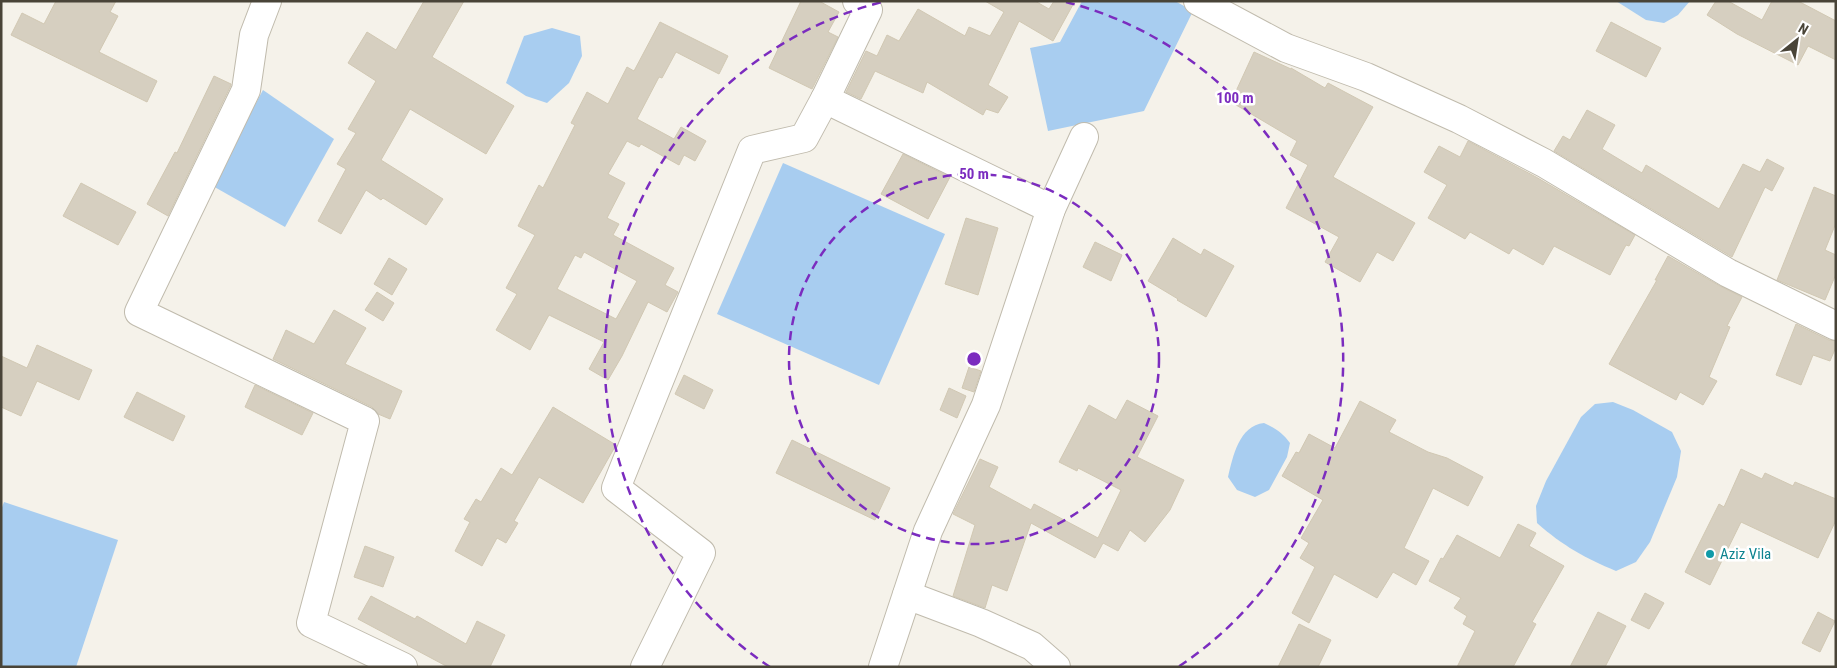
<svg xmlns="http://www.w3.org/2000/svg" width="1837" height="668" font-family="'Roboto Condensed',sans-serif">
	<rect width="100%" height="100%" fill="#f5f2ea"/>
	<g fill="#a8cdf0">
		<polygon points="1082,1 1175,1 1193,11 1144,111 1048,131 1030,48 1060,42"/>
		<polygon points="1616,1 1690,1 1678,15 1664,23 1646,20"/>
		<polygon points="552,28 580,36 582,56 569,83 547,103 526,96 506,83 524,36"/>
		<polygon points="263,90 334,139 285,227 211,185"/>
		<polygon points="783,163 945,234 879,385 717,314"/>
		<path d="M 1613,402 L 1633,410 L 1672,432 L 1681,451 L 1677,477 L 1650,542 L 1636,562 L 1616,571 C 1585,558 1563,546 1537,523 L 1536,506 L 1546,481 L 1581,417 L 1595,404 Z"/>
		<path d="M 1264,423 C 1275,428 1283,433 1290,443 L 1287,457 L 1269,490 L 1255,497 L 1237,490 L 1228,477 C 1233,456 1239,426 1264,423 Z"/>
		<polygon points="4,502 118,540 76,667 1,667 1,510"/>
	</g>
	<g fill="#d6cfc0" stroke="#d1c8b3" fill-rule="evenodd">
		<polygon points="56,1 116,1 110,12 118,16 99,52 157,81 147,102 11,35 22,13 44,24"/>
		<polygon points="424,1 464,1 432,57 514,106 486,154 410,109 381,160 443,199 426,225 383,198 381,200 366,190 341,234 318,221 346,169 337,164 356,133 348,129 376,81 348,63 367,32 396,50"/>
		<polygon points="801,1 819,1 839,12 828,32 838,37 812,89 769,68"/>
		<polygon points="985,1 1035,1 1049,9 1054,1 1075,1 1053,41 1019,21 988,85 1008,97 998,113 986,109 983,115 927,82 923,93 875,71 861,99 846,92 866,51 877,56 887,35 899,41 918,9 965,36 969,27 990,36 1004,12"/>
		<polygon points="1716,1 1728,1 1762,20 1772,1 1798,1 1836,21 1836,60 1808,46 1798,65 1737,34 1707,15"/>
		<path d="M 660,22 L 728,56 L 719,74 L 676,52 L 662,78 L 659,77 L 637,119 L 674,139 L 681,127 L 706,141 L 695,161 L 684,155 L 679,165 L 641,144 L 639,147 L 627,141 L 608,174 L 625,183 L 607,218 L 619,224 L 613,235 L 674,268 L 665,285 L 678,292 L 667,312 L 648,302 L 622,356 L 608,380 L 589,369 L 604,342 L 549,315 L 530,350 L 496,330 L 517,294 L 506,288 L 535,235 L 518,226 L 539,185 L 543,188 L 575,125 L 571,123 L 587,92 L 608,104 L 627,67 L 634,71 ZM 584,252 L 637,281 L 616,319 L 557,289 L 575,255 L 581,258 Z"/>
		<polygon points="1611,22 1661,48 1646,77 1596,51"/>
		<polygon points="1254,52 1291,69 1291,68 1325,88 1328,83 1373,107 1333,177 1415,223 1393,261 1377,252 1360,282 1325,262 1339,237 1286,208 1308,165 1290,155 1297,141 1231,102"/>
		<polygon points="214,76 231,84 231,85 168,216 147,204 175,152 177,153"/>
		<polygon points="1587,110 1615,125 1602,149 1642,173 1646,165 1719,209 1743,164 1760,172 1767,159 1784,168 1772,191 1765,187 1732,257 1554,151 1563,136 1570,140"/>
		<polygon points="1468,141 1536,177 1635,235 1629,246 1626,245 1610,275 1554,246 1543,265 1513,248 1509,254 1470,232 1465,239 1428,218 1447,185 1424,172 1439,146 1460,157"/>
		<polygon points="903,154 950,177 928,219 881,194"/>
		<polygon points="81,183 136,212 118,245 63,216"/>
		<polygon points="1814,187 1836,196 1836,223 1825,250 1836,255 1836,274 1825,300 1777,280"/>
		<polygon points="966,218 998,228 978,295 945,284"/>
		<polygon points="1173,238 1201,255 1204,249 1234,266 1206,317 1177,300 1178,299 1148,281"/>
		<polygon points="1095,242 1122,255 1111,281 1083,267"/>
		<polygon points="1668,256 1720,286 1742,297 1727,326 1730,327 1709,377 1717,381 1703,405 1680,392 1676,400 1609,364 1657,280 1655,280"/>
		<polygon points="389,258 407,269 392,295 374,284"/>
		<polygon points="377,292 394,303 383,321 365,310"/>
		<polygon points="334,310 366,328 345,364 402,391 390,419 378,414 372,407 273,359 286,330 314,344"/>
		<polygon points="1796,324 1829,340 1836,341 1836,347 1830,361 1813,355 1801,385 1776,375"/>
		<polygon points="37,345 92,370 79,400 37,381 21,416 1,407 1,356 27,368"/>
		<polygon points="969,367 981,371 974,392 962,388"/>
		<polygon points="684,375 713,390 704,409 675,394"/>
		<polygon points="255,385 313,413 302,435 245,407"/>
		<polygon points="949,388 966,396 957,418 940,410"/>
		<polygon points="137,392 185,416 173,441 124,417"/>
		<polygon points="1127,400 1158,416 1137,457 1184,480 1170,510 1145,542 1130,530 1118,551 1103,543 1095,558 1031,523 1007,591 992,585 985,608 953,596 975,525 953,514 980,459 998,467 989,487 1031,510 1034,504 1098,538 1121,490 1078,468 1077,471 1059,462 1089,405 1116,420"/>
		<polygon points="1360,401 1396,420 1389,432 1428,452 1447,458 1483,477 1468,506 1433,488 1404,548 1429,561 1416,585 1393,572 1377,598 1334,574 1309,623 1292,613 1315,567 1300,558 1309,543 1301,538 1323,500 1282,476 1296,452 1299,453 1309,434 1335,448"/>
		<polygon points="553,407 616,445 583,503 539,477 514,521 518,523 506,543 497,538 482,566 455,551 470,522 464,519 476,499 481,502 501,468 512,475"/>
		<polygon points="792,440 890,488 875,520 776,473"/>
		<polygon points="1741,469 1762,479 1765,473 1793,486 1795,482 1836,499 1836,520 1818,558 1741,522 1710,585 1685,572 1719,504 1724,507"/>
		<polygon points="1518,524 1536,533 1529,546 1564,566 1532,622 1536,624 1513,667 1457,667 1475,631 1463,624 1467,616 1454,608 1461,598 1429,581 1441,558 1443,559 1457,535 1500,558"/>
		<polygon points="365,546 394,557 383,587 354,577"/>
		<polygon points="1645,593 1664,603 1649,629 1631,620"/>
		<polygon points="371,596 415,619 417,616 466,644 477,621 505,635 490,667 448,667 358,619"/>
		<polygon points="1598,612 1626,626 1605,667 1570,667"/>
		<polygon points="1818,612 1835,621 1820,652 1802,643"/>
		<polygon points="1299,624 1331,640 1318,667 1278,667"/>
	</g>
	<g fill="none" stroke-linecap="round" stroke-linejoin="round">
		<g stroke="#c0bbad" stroke-width="30">
			<g id="minor">
				<polyline points="267,1 254,35 246,90 139,312 365,421 311,623 403,667"/>
				<polyline points="1198,1 1286,48 1366,77 1459,119 1544,163 1728,273 1836,326"/>
				<polyline points="825,99 868,10 857,1"/>
				<polyline points="907,595 981,623 1032,646 1056,667"/>
				<polyline points="645,667 701,553 616,488 752,150 804,138 825,99 1051,209"/>
				<polyline points="883,667 928,531 986,405 1051,209 1084,137"/>
			</g>
		</g>
		<use href="#minor" stroke="#fff" stroke-width="28"/>
	</g>
	<g fill="none" stroke="#7b2cbf" stroke-width="2.5" stroke-dasharray="9 6">
		<circle cx="974" cy="359" r="185"/>
		<path d="M770 667A369 369 0 0 1 882 2M1066 2A369 369 0 0 1 1178 667"/>
	</g>
	<circle fill="#0f9aa8" stroke="#fff" stroke-width="2" cx="1710" cy="554" r="5"/>
	<g text-anchor="middle" stroke-width="5" stroke-linejoin="round" paint-order="stroke">
		<g font-size="15" fill="#0d838f" stroke="#fff" text-anchor="start">
			<text x="1720" y="559">Aziz Vila</text>
		</g>
	</g>
	<circle cx="974" cy="359" r="8" fill="#7b2cbf" stroke="#fff" stroke-width="2.5"/>
	<g font-size="15" text-anchor="middle" font-weight="bold" fill="#7b2cbf" stroke="#fff" stroke-width="5" stroke-linejoin="round" paint-order="stroke">
		<text x="1235" y="103">100 m</text>
		<text x="974" y="179">50 m</text>
	</g>
	<rect width="1837" height="668" fill="none" stroke="#494438" stroke-width="5"/>
	<g transform="translate(1797 40) rotate(30)" stroke="#ffffff" stroke-width="4" paint-order="stroke">
	<path d="M0-4L9 19L0 12L-9 19Z" fill="#494438"/>
	<text y="-8" font-size="14" font-weight="bold" text-anchor="middle" fill="#494438">N</text>
	</g>
</svg>
